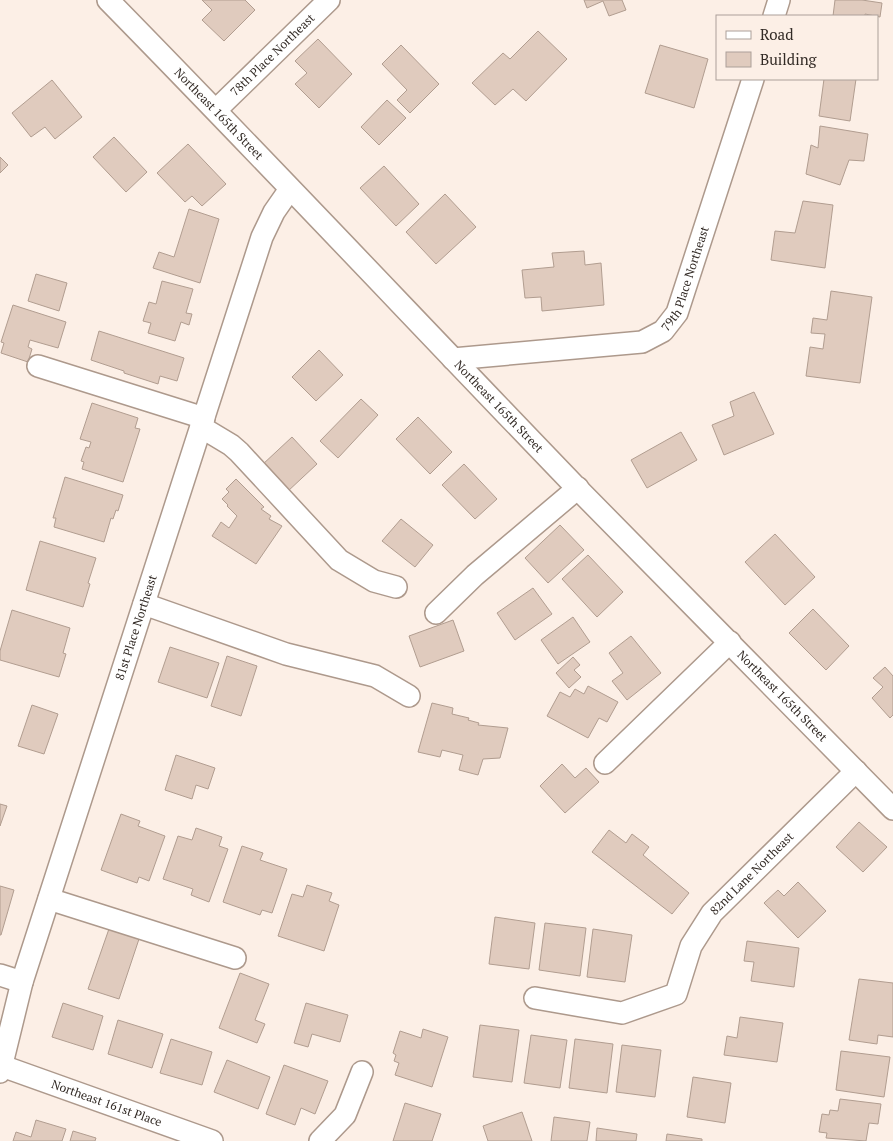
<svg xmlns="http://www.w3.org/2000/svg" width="893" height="1141" font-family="'PT Serif',serif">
	<rect width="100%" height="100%" fill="#fcefe6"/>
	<g fill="#e0cbbe" stroke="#b19d90">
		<polygon points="202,0 245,0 255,10 224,41 202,20 212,10"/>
		<polygon points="584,0 622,0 626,10 609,16 603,1 587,8"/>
		<polygon points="835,0 862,0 882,3 880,17 865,14 865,16 833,16"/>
		<polygon points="538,31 567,59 526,101 513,89 495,105 472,83 503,53 510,59"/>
		<polygon points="318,39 352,74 319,108 295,84 307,73 295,61"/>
		<polygon points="401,45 439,84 410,113 397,100 407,90 382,64"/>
		<polygon points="660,45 708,59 694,108 645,93"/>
		<polygon points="824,79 856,79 850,121 819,116"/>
		<polygon points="52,80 82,117 55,139 45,127 31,137 12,113"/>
		<polygon points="387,100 406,118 379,145 361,127"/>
		<polygon points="820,126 868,134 864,161 849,160 840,185 806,174 811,145 818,148"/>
		<polygon points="114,137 147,172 126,192 93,157"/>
		<polygon points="188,144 226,184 202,206 192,196 185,202 157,173"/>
		<polygon points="0,157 8,165 0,173"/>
		<polygon points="384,166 419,204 396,226 360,188"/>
		<polygon points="445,194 476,227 436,264 406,232"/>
		<polygon points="803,201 833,205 825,268 771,260 775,231 795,233"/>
		<polygon points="189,209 219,219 200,283 153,268 159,252 174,257"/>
		<polygon points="584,251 585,265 601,263 604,305 542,311 541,297 525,298 522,270 554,267 552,253"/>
		<polygon points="36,274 67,283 59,311 28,301"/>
		<polygon points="162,281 193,289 186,313 192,314 189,325 181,322 175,341 148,333 151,323 143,321 149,302 156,304"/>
		<polygon points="831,291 872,297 860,383 806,376 810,347 823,349 825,334 811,333 813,318 827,320"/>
		<polygon points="13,305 66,322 58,348 30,340 28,347 32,349 28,362 1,353 4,343 1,342"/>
		<polygon points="99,331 184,358 177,381 160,376 158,384 124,373 124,371 91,360"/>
		<polygon points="319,350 343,375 316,401 292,377"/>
		<polygon points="754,392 774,434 724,455 712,425 734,416 730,402"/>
		<polygon points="361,399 378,415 338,458 320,441"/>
		<polygon points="92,403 138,418 135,428 140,429 123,482 82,469 84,462 81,461 86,447 89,448 91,442 80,439"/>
		<polygon points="418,417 452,452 430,474 396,439"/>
		<polygon points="681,432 697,460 647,488 631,460"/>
		<polygon points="292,437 317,464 287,492 262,465"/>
		<polygon points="464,464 497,499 475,519 442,485"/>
		<polygon points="65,477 123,495 118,511 116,510 113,519 111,518 104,542 54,527 56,518 53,518"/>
		<polygon points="236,479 264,507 261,509 271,516 269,519 282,526 256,564 212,536 221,522 229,528 237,516 227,506 228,505 222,499 229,492 226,489"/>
		<polygon points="401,519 433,545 415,567 382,541"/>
		<polygon points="560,525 584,550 548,583 525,558"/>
		<polygon points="775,534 815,577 785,605 745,562"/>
		<polygon points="40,541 96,558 88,583 90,584 83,607 26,590"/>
		<polygon points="588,555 623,592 597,617 562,579"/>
		<polygon points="533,588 552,614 515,640 497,613"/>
		<polygon points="813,609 849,646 826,670 789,633"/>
		<polygon points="12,610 70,628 63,653 66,654 59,677 0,660 0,651"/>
		<polygon points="573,617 590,642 558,664 541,640"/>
		<polygon points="453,620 464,651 420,667 409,636"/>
		<polygon points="631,636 661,673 627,700 612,681 623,673 609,653"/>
		<polygon points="170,647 219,663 207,698 158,682"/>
		<polygon points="227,656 257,666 241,716 211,706"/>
		<polygon points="573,657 580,665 574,670 581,677 569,688 556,673"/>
		<polygon points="885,667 893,676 893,715 890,718 872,698 883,687 873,678"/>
		<polygon points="588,686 618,702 607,722 599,718 588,738 547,716 560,692 570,697 575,689 584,694"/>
		<polygon points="432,703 453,708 452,714 469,718 468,720 479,723 478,725 508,728 500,758 483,759 478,775 459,770 463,755 442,750 440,757 418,752"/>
		<polygon points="32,705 58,714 44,754 18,746"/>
		<polygon points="176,755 215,768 208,789 196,785 192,799 165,790"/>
		<polygon points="562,764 575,778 586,768 599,782 565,813 540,786"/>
		<polygon points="0,804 7,806 0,826"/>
		<polygon points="121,814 140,821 138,826 165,836 149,881 139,877 137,883 101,870"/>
		<polygon points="859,822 887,847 863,872 836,847"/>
		<polygon points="196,828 222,837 219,846 228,849 209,902 191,895 193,889 163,879 178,836 192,840"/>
		<polygon points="609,830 626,843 632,834 649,847 643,855 689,893 672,914 592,852"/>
		<polygon points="242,846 263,853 260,860 287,869 272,913 262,910 260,915 223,902"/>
		<polygon points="798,882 826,911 798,938 764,903 778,890 784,896"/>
		<polygon points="307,885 332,893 329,901 339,905 324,951 278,936 292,894 303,897"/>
		<polygon points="0,886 14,890 1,935 0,935"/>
		<polygon points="495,917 535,923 529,969 489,964"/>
		<polygon points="545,923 586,928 580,976 539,970"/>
		<polygon points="110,926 140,936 119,999 88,989"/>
		<polygon points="593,929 632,935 625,982 587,977"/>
		<polygon points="747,941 799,948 794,987 751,981 754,962 744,961"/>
		<polygon points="240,973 269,984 255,1020 265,1024 257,1043 219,1028"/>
		<polygon points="859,979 893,983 893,1037 878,1035 877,1044 849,1040"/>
		<polygon points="63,1003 103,1016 93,1050 52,1037"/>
		<polygon points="306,1003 348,1015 340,1042 312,1034 308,1047 294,1043"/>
		<polygon points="740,1017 783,1023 777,1062 724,1055 727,1036 737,1038"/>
		<polygon points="118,1020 163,1034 152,1068 108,1054"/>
		<polygon points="480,1025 519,1030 512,1082 473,1077"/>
		<polygon points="423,1029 448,1037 432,1087 395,1075 399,1063 394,1061 396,1055 393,1053 400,1031 421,1038"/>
		<polygon points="531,1035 567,1040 560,1088 524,1083"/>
		<polygon points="171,1039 212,1052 202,1085 160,1073"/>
		<polygon points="575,1039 613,1044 607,1093 569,1088"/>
		<polygon points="622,1045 661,1050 655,1097 616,1092"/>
		<polygon points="841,1051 890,1057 884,1097 836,1090"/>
		<polygon points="227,1060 270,1077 258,1109 214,1092"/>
		<polygon points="284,1065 328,1081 315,1114 301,1108 295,1125 266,1114"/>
		<polygon points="693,1077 731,1083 725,1123 687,1117"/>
		<polygon points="840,1099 881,1104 878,1124 869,1123 866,1141 826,1138 827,1133 819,1132 822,1114 829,1115 830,1110 838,1111"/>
		<polygon points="405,1103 441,1114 432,1141 393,1141"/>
		<polygon points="522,1112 532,1141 488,1141 483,1126"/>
		<polygon points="554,1117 590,1122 587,1141 551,1141"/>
		<polygon points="36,1120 66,1129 62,1141 13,1141 16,1132 31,1137"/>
		<polygon points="597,1128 637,1134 636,1141 596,1141"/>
		<polygon points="73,1131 96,1138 95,1141 70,1141"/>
		<polygon points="667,1134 702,1139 702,1141 666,1141"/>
	</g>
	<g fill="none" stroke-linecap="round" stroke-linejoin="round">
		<g stroke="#ad998c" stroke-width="24">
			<g id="minor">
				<path id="s1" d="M 108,0 C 265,160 419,324 575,486 C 680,594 788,701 893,809"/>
				<polyline points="774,16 779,0"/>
				<path id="s2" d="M 216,110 L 329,0"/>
				<path id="s3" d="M 453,359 L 642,342 L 663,331 L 677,313 L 753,79"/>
				<polyline points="38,366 204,418"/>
				<polyline points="201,427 231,445 239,452 339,560 374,581 396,587"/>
				<polyline points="144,604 286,654 375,676 409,696"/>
				<polyline points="436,613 475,575 578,488"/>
				<polyline points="605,763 730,642"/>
				<polyline points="49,899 235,958"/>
				<polyline points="0,975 22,982"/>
				<path id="s4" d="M 535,998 L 622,1013 L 676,994 L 691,946 L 712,913 L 856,771"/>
				<path id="s5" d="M 2,1066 L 212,1141"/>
				<path id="s6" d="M 0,1072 L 22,982 L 262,237 L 274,212 L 290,189"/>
				<polyline points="320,1141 345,1115 362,1072"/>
			</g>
		</g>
		<use href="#minor" stroke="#fff" stroke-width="21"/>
	</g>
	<g text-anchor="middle" stroke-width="5" stroke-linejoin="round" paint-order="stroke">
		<g font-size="12" fill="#322a25" stroke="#fcefe6">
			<text dy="4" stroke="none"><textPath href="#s2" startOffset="79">78th Place Northeast</textPath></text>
			<text dy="4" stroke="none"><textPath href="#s1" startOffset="159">Northeast 165th Street</textPath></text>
			<text dy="4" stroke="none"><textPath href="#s3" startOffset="271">79th Place Northeast</textPath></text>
			<text dy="4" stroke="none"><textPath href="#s1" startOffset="564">Northeast 165th Street</textPath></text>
			<text dy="4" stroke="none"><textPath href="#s6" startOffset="465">81st Place Northeast</textPath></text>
			<text dy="4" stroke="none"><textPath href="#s1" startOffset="969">Northeast 165th Street</textPath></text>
			<text dy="4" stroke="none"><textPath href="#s4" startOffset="291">82nd Lane Northeast</textPath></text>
			<text dy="4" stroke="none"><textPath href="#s5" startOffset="111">Northeast 161st Place</textPath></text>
		</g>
	</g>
	<rect x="716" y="15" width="162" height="65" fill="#fcefe6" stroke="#aba099"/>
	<rect x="726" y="31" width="25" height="8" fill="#ffffff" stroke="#aba099"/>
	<text x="760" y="40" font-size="15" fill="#322a25">Road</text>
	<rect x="726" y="52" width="25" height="15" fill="#e0cbbe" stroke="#aba099"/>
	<text x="760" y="65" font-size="15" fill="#322a25">Building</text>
</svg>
